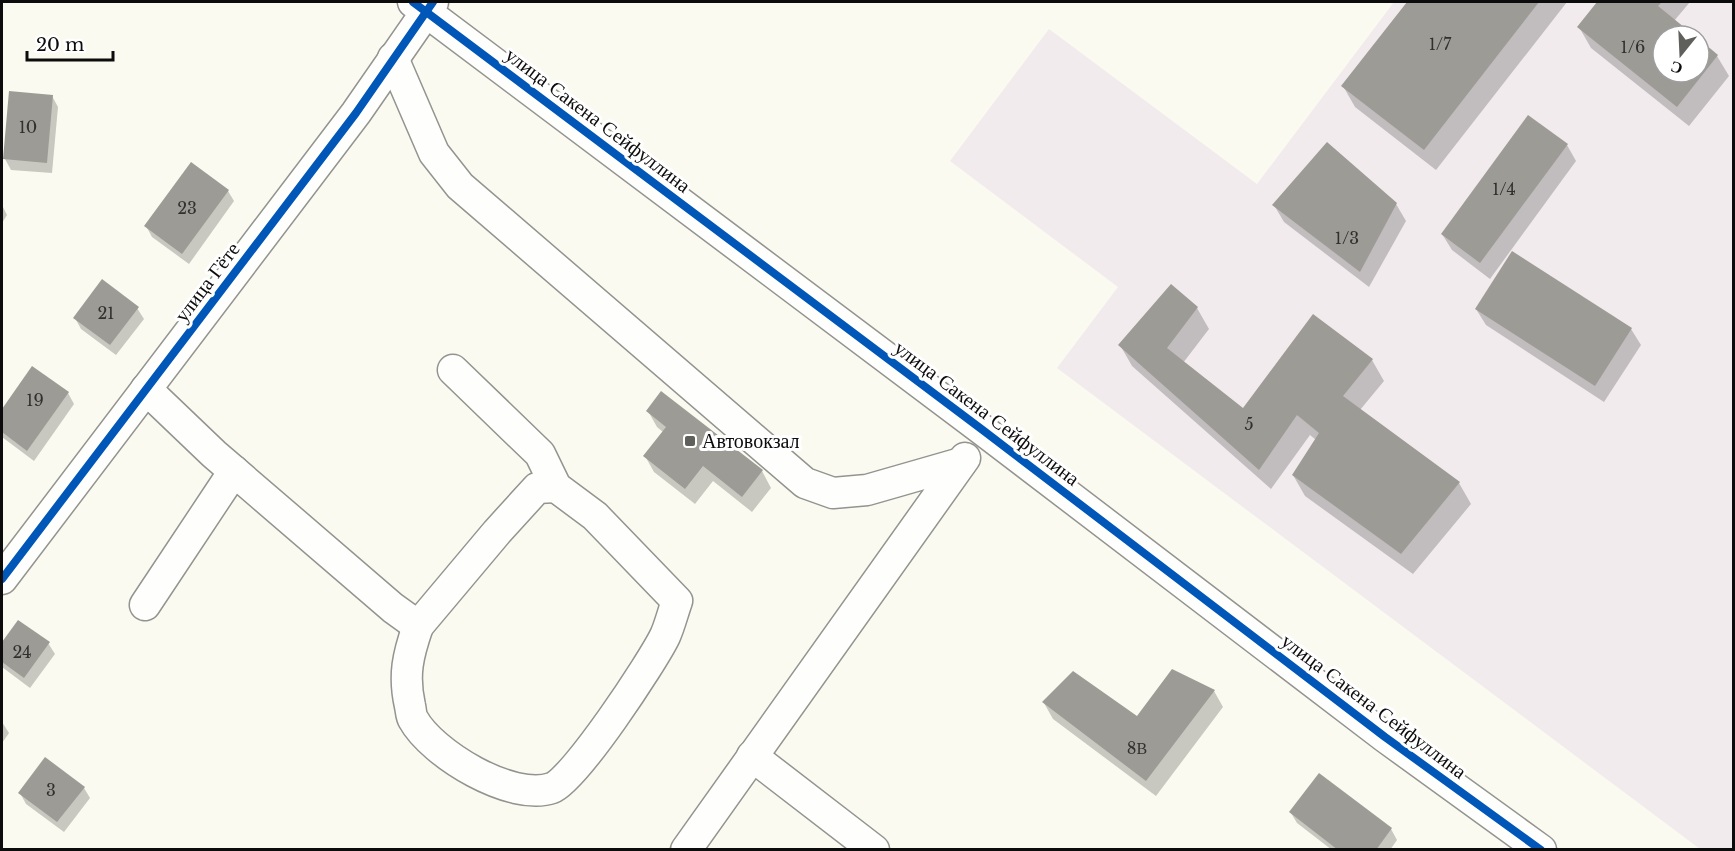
<svg xmlns="http://www.w3.org/2000/svg" width="1735" height="851" font-family="'Libre Baskerville',serif">
	<rect width="100%" height="100%" fill="#fafaf0"/>
	<path fill="#f2ebed" fill-rule="evenodd" d="M 1394,2 L 1733,2 L 1733,849 L 1700,849 L 1057,368 L 1118,287 L 950,161 L 1049,29 L 1257,184 ZM 1663,36 L 1699,36 L 1699,72 L 1663,72 Z"/>
	<g fill="#0003">
		<polygon points="1409,2 1567,2 1436,170 1355,107 1343,86"/>
		<polygon points="1599,2 1690,2 1674,21 1693,36 1663,36 1663,72 1699,72 1699,41 1717,56 1729,76 1689,126 1591,48 1579,27"/>
		<polygon points="52,96 58,107 52,173 11,170 5,159"/>
		<polygon points="1567,145 1576,161 1490,279 1452,250 1442,234"/>
		<polygon points="228,191 234,201 189,264 152,237 146,226"/>
		<polygon points="1396,204 1406,221 1369,287 1284,222 1274,205"/>
		<polygon points="2,205 7,215 2,223"/>
		<polygon points="137,308 144,319 116,355 81,329 75,318"/>
		<polygon points="1197,308 1209,329 1183,363 1243,410 1372,360 1384,381 1360,410 1459,483 1471,504 1413,574 1305,496 1293,475 1316,440 1310,435 1271,489 1132,366 1120,345"/>
		<polygon points="1476,309 1631,329 1641,345 1604,402 1486,325"/>
		<polygon points="32,368 68,393 74,404 34,461 2,437 2,411"/>
		<polygon points="648,411 762,471 771,488 752,512 713,481 695,504 654,472 645,456 663,432 657,427"/>
		<polygon points="18,622 48,643 55,654 30,688 2,667 2,645"/>
		<polygon points="1214,691 1223,707 1156,796 1053,719 1044,703 1138,718"/>
		<polygon points="2,722 9,733 2,743"/>
		<polygon points="84,788 90,798 64,832 26,804 20,793"/>
		<polygon points="1291,813 1391,829 1397,840 1390,850 1332,850 1297,823"/>
	</g>
	<g fill="#9d9b96">
		<polygon points="1407,2 1539,2 1424,150 1341,86"/>
		<polygon points="1597,2 1662,2 1658,6 1695,36 1663,36 1663,72 1699,72 1699,39 1718,55 1677,107 1577,27"/>
		<polygon points="9,91 53,95 47,163 3,159"/>
		<polygon points="1528,115 1568,144 1480,263 1441,234"/>
		<polygon points="1327,142 1397,203 1360,272 1272,205"/>
		<polygon points="191,162 229,190 182,254 144,226"/>
		<polygon points="1512,251 1632,328 1595,386 1475,309"/>
		<polygon points="102,279 139,307 110,345 73,318"/>
		<polygon points="1171,284 1198,307 1167,348 1243,408 1313,314 1373,359 1343,396 1460,482 1401,554 1292,475 1319,433 1297,415 1259,470 1118,345"/>
		<polygon points="32,366 69,392 27,451 2,432 2,409"/>
		<polygon points="661,391 763,470 742,497 703,466 685,489 643,456 666,427 646,411"/>
		<polygon points="18,620 50,642 24,678 2,662 2,642"/>
		<polygon points="1172,669 1215,690 1146,781 1042,702 1073,671 1137,716"/>
		<polygon points="45,757 85,787 57,822 18,793"/>
		<polygon points="1319,773 1392,828 1376,850 1338,850 1289,812"/>
	</g>
	<g fill="none" stroke-linecap="round" stroke-linejoin="round">
		<g stroke="#93938f" stroke-width="33">
			<g id="minor">
				<polyline points="413,2 984,431 1385,737 1541,850"/>
				<polyline points="393,58 434,153 460,186 805,483 833,493 867,490 961,463"/>
				<polyline points="146,389 214,454 393,608 418,626 497,532 537,488 556,487"/>
				<polyline points="2,579 356,113 433,2"/>
				<polyline points="145,605 234,471"/>
				<path d="M 418,626 C 408,655 403,675 410,706 C 411,710 411,716 413,719 C 432,754 512,802 552,788 C 574,781 653,661 665,636 C 670,625 673,612 677,601 L 595,516 L 556,487 L 540,454 L 453,370"/>
				<polyline points="752,756 874,850"/>
				<polyline points="686,850 965,458"/>
			</g>
		</g>
		<use href="#minor" stroke="#fefefd" stroke-width="30"/>
		<g stroke="#fff" stroke-width="11">
			<g id="cycleway">
				<polyline points="413,2 984,431 1385,737 1541,850"/>
				<polyline points="2,579 356,113 433,2"/>
			</g>
		</g>
		<use href="#cycleway" stroke="#0057b8" stroke-width="8"/>
	</g>
	<rect fill="#5f5f5c" stroke="#fff" stroke-width="2" x="684" y="435" width="12" height="12" rx="3"/>
	<g text-anchor="middle" stroke-width="6" stroke-linejoin="round" paint-order="stroke">
		<g font-size="16" fill="#30302e">
			<text x="1440" y="50">1/7</text>
			<text x="1633" y="53">1/6</text>
			<text x="28" y="133">10</text>
			<text x="1504" y="195">1/4</text>
			<text x="187" y="214">23</text>
			<text x="1347" y="244">1/3</text>
			<text x="106" y="319">21</text>
			<text x="35" y="406">19</text>
			<text x="1249" y="430">5</text>
			<text x="22" y="658">24</text>
			<text x="1137" y="754">8В</text>
			<text x="51" y="796">3</text>
		</g>
		<g font-size="20" fill="#0c0c0c" stroke="#fff">
			<text transform="translate(598 120) rotate(37)" y="7">улица Сакена Сейфуллина</text>
			<text transform="translate(207 282) rotate(-53)" y="7">улица Гёте</text>
			<text transform="translate(987 413) rotate(37)" y="7">улица Сакена Сейфуллина</text>
			<text transform="translate(1374 706) rotate(37)" y="7">улица Сакена Сейфуллина</text>
		</g>
		<g font-size="20" fill="#0c0c0c" stroke="#fff" text-anchor="start">
			<text x="702" y="448">Автовокзал</text>
		</g>
	</g>
	<rect width="1735" height="851" fill="none" stroke="#0c0c0c" stroke-width="6"/>
	<g transform="translate(1681 54) rotate(198)"><circle r="28" fill="#ffffff" stroke="#9e9e9e" stroke-width="1.5"/>
	<path d="M0-4.5L10 22L0 15L-10 22Z" fill="#5f5f5c"/>
	<text y="-9" font-size="16" font-weight="bold" text-anchor="middle" fill="#0c0c0c">С</text>
	</g>
	<path d="M27 51v9h86v-9" fill="none" stroke="#0c0c0c" stroke-width="3"/>
	<text x="36" y="51" font-size="18" fill="#0c0c0c" stroke="#ffffff" stroke-width="4.5" paint-order="stroke">20 m</text>
</svg>
